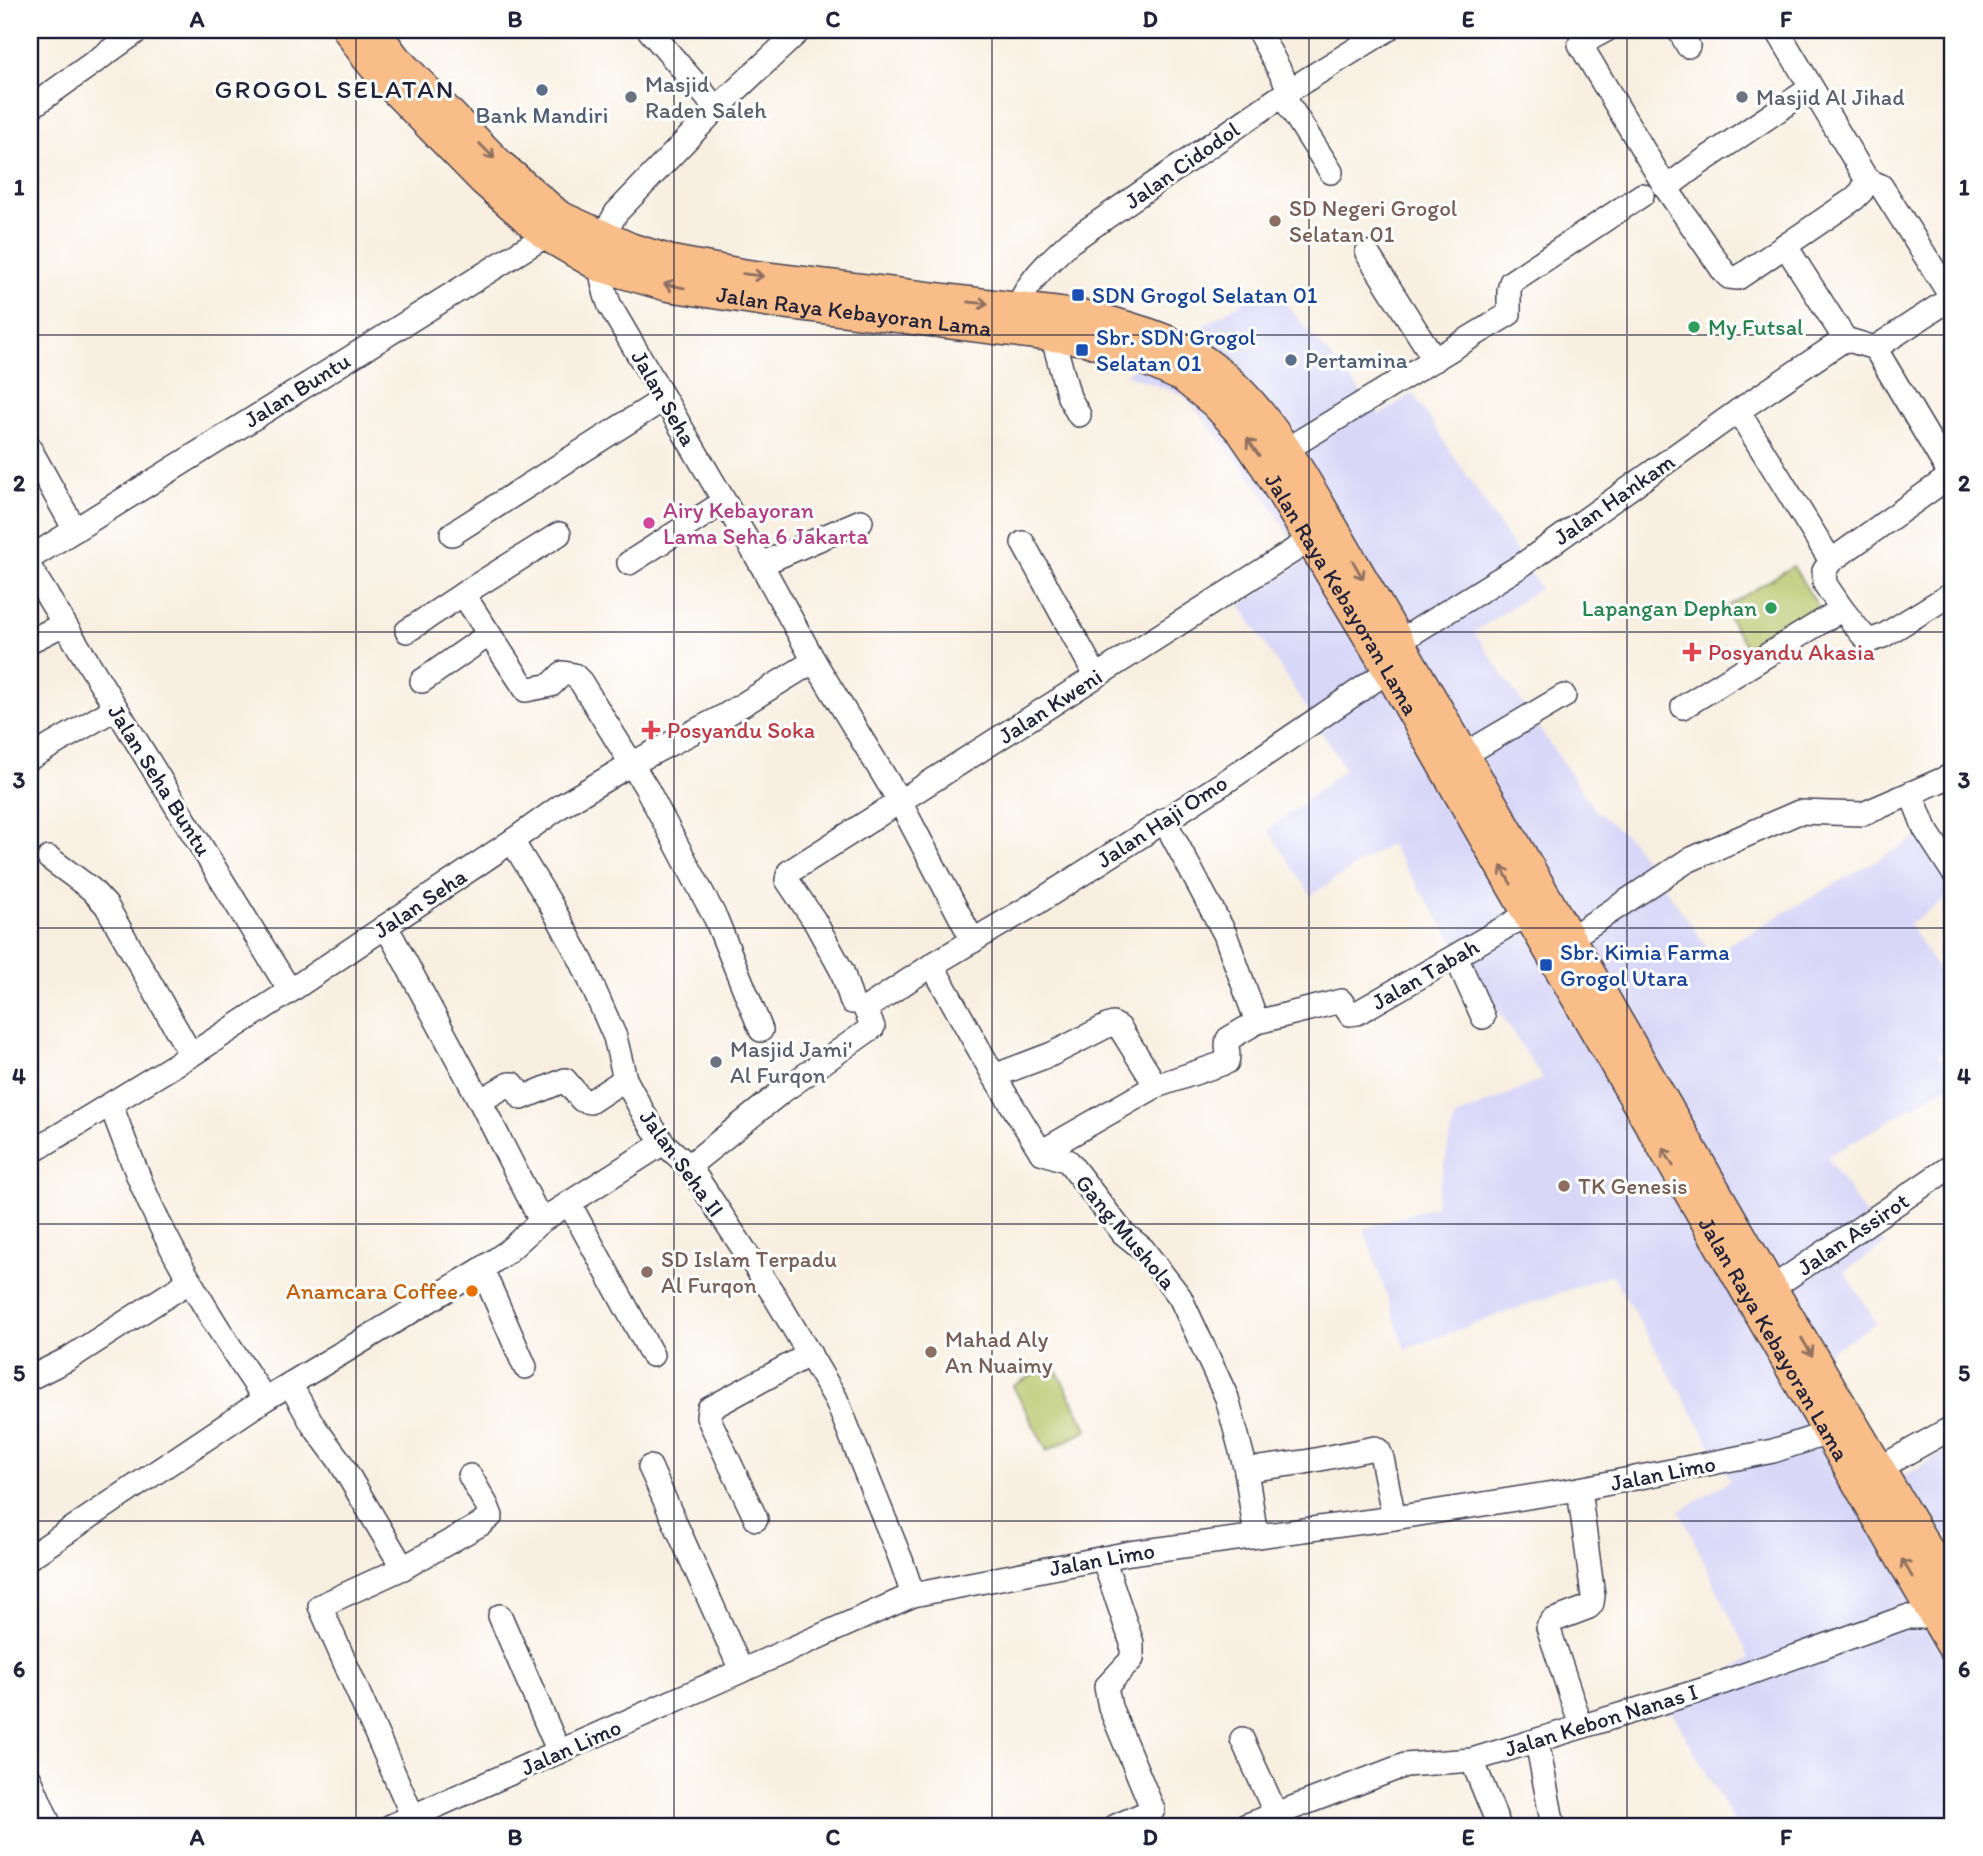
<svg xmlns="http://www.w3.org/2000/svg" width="1983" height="1856" font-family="Itim,sans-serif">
	<rect width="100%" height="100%" fill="#fff"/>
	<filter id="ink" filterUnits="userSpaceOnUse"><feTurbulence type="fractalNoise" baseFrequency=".0143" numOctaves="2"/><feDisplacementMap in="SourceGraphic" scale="14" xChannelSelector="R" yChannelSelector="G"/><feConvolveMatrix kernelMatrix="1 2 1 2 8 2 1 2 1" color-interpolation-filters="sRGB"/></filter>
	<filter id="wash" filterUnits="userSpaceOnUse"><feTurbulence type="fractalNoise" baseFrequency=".00686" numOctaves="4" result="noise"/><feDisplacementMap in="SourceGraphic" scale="28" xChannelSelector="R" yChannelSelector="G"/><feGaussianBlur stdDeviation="1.57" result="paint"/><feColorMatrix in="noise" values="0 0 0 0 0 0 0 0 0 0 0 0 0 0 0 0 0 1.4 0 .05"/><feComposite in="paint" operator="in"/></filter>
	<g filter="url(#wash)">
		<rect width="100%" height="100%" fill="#f8efe0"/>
		<polygon fill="#d8d7f8" points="1270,285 1380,415 1413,393 1540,588 1474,632 1594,809 1631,840 1712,954 1919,836 1953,885 1953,894 1909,924 1949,988 1953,986 1953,1046 1939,1055 1953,1079 1953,1083 1827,1157 1885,1245 1845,1271 1876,1323 1819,1358 1899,1480 1953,1446 1953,1531 1942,1538 1953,1554 1953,1826 1736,1826 1671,1710 1750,1659 1680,1511 1731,1480 1612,1274 1405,1349 1364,1229 1435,1206 1455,1117 1543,1079 1390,844 1311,895 1268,830 1345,769 1240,605 1305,561 1265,496 1185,396 1125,374"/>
		<g fill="#b6c567" stroke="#6c7451" stroke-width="2">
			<polygon points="1793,566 1819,608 1749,651 1723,609"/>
			<polygon points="1053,1364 1088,1430 1047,1451 1013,1386"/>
		</g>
	</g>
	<g filter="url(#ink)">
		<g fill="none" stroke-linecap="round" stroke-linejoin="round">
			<g stroke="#424154" stroke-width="26">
				<g id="minor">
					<polyline points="649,30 705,95 716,109"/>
					<path d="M 800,30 L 716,109 L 616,213 C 598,242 597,275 610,306 L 761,564 L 814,661 L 900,802 L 973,941"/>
					<polyline points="1258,30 1290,90"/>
					<polyline points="1606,30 1580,44 1666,188 1724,272 1729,277 1738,278 1854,199 1862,191 1867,180 1777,30"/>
					<polyline points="1679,30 1688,46"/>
					<polyline points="1283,96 1331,172"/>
					<polyline points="30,108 139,30"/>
					<polyline points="1867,180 1881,186 1952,298"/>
					<polyline points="1666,188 1694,167 1811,88"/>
					<polyline points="1785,245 1845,339 1875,348 1951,476"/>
					<polyline points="1367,253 1435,360"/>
					<path d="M 1014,320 C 1021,287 1046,264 1070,242 L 1290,90 L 1387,30"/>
					<polyline points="1052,335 1069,397 1079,415"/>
					<polyline points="1875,348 1953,297"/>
					<polyline points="1738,411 1831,561"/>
					<polyline points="30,449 75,530"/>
					<polyline points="1287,449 1509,314 1509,291 1511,282 1642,195"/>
					<polyline points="452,534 664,399"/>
					<polyline points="559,534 463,594 526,690 551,685 563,673 574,675 581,682 647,789 716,919 761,1030"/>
					<polyline points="1023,543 1096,676"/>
					<polyline points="30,558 534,243 546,235 555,222"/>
					<polyline points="629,563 724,502"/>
					<polyline points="761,564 861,521"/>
					<polyline points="30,568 290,991"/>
					<polyline points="1842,609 1861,633 1869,641 1883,636 1953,593"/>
					<polyline points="407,631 463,594"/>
					<polyline points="30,641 64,624"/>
					<polyline points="1387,649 1522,565 1738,411 1845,339"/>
					<polyline points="422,681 488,635"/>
					<polyline points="1683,707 1842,609 1825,584 1824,571 1831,561 1953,474"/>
					<polyline points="1464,755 1564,696"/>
					<polyline points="30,758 116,708"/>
					<polyline points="1911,793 1925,829 1953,872"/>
					<polyline points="1164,820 1225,934 1257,1022"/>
					<polyline points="512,841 550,903 582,962 615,1037 625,1079 645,1116 663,1143 689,1166 774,1295 836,1399 901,1560 913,1595"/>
					<polyline points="49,858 91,889 106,905 191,1055"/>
					<polyline points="384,927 393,939 480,1101 541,1221"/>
					<polyline points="1569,939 1687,861 1799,812 1863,814 1953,775"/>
					<polyline points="1456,957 1483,1017"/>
					<polyline points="932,965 994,1076 1041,1152 1068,1161 1123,1233 1143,1249 1180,1297 1227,1398 1246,1470 1256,1536"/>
					<polyline points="852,1002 842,971 814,920 787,880 789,872 1324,531"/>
					<polyline points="994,1076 1052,1054 1107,1026 1113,1024 1120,1028 1156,1086"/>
					<polyline points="480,1101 509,1084 513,1084 522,1098 565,1080 582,1100 590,1102 625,1079"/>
					<path d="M 111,1105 C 124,1140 137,1176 153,1210 C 184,1277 224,1339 265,1399"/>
					<path d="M 1041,1152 L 1156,1086 L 1227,1062 C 1230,1054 1225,1046 1228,1039 L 1257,1022 L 1341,1001 L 1350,1014 L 1357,1013 L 1528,914"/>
					<polyline points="30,1153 191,1055 290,991 512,841 561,806 631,764 724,716 814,661"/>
					<polyline points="689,1166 780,1093 873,1027 865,1009 932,965 1038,902 1228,780 1388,671"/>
					<polyline points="569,1203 652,1355"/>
					<polyline points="482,1269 525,1367"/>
					<polyline points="1759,1297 1953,1165"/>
					<polyline points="30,1378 68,1359 190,1281"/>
					<polyline points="290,1384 313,1425 339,1460 403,1568"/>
					<polyline points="650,1467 741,1670"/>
					<polyline points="1246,1470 1305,1462 1375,1448 1379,1451 1382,1458 1394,1518"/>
					<polyline points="1867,1475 1953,1427"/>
					<polyline points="756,1519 708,1417 709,1409 810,1354"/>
					<polyline points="30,1557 265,1399 482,1269 507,1252 541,1221 663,1143"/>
					<polyline points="1103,1558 1132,1643 1132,1659 1106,1687 1110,1707 1153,1810 1116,1826"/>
					<polyline points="500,1616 559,1752"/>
					<polyline points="1576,1711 1548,1627 1552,1621 1589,1607 1592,1603 1593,1596 1579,1489"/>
					<polyline points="1242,1739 1276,1814"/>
					<polyline points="1537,1741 1553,1826"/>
					<polyline points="1472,1760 1499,1826"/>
					<polyline points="30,1779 50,1826"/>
					<polyline points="413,1817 320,1606 403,1568 481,1524 491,1516 487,1506 470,1476"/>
					<polyline points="391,1826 913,1595 1130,1553 1394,1518 1579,1489 1773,1451 1828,1433 1841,1425"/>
					<polyline points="1245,1826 1405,1765 1472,1760 1702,1690 1906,1617 1923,1617 1944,1606"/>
				</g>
			</g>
			<g stroke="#424154" stroke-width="33">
				<g id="major">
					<path id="s1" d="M 348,30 L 367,58 L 388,83 L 484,181 L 546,235 L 599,266 L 668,286 L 765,301 L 1086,340 L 1145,360 L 1183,377 L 1215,403 L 1242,432 L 1266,467 L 1379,654 L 1528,914 L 1953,1648"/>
					<path d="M 374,30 L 395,58 L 499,164 L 559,216 L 630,248 L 672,261 L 747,275 L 1093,317 C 1127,327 1165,336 1195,355 C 1259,395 1295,463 1332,526 L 1772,1289 L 1953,1592"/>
				</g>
			</g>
			<use href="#minor" stroke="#fff" stroke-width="23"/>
			<use href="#major" stroke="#f8bd88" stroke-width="30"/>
		</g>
		<defs><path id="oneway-shaft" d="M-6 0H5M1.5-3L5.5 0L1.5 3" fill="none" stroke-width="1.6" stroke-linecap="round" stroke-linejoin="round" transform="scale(1.75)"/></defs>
		<g stroke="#8d7062">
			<use href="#oneway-shaft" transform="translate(487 151) rotate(45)"/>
			<use href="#oneway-shaft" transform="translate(753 275) rotate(8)"/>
			<use href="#oneway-shaft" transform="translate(674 286) rotate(-170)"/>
			<use href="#oneway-shaft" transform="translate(978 303) rotate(6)"/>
			<use href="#oneway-shaft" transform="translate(1253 447) rotate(-125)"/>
			<use href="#oneway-shaft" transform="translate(1358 570) rotate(60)"/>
			<use href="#oneway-shaft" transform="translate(1506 875) rotate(-119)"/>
			<use href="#oneway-shaft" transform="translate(1668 1157) rotate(-120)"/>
			<use href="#oneway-shaft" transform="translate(1807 1347) rotate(59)"/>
			<use href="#oneway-shaft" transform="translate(1907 1568) rotate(-120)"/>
		</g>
	</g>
	<path fill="none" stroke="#22223b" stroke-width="2" stroke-opacity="0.55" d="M 356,30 L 356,1826M 674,30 L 674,1826M 992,30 L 992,1826M 1309,30 L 1309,1826M 1627,30 L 1627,1826M 30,335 L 1953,335M 30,632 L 1953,632M 30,928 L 1953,928M 30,1224 L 1953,1224M 30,1521 L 1953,1521"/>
	<g fill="#5c6f8a" stroke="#fff" stroke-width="2.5">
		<circle cx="542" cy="90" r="7"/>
		<circle cx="1291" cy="360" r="7"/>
	</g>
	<g fill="#6b7280" stroke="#fff" stroke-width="2.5">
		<circle cx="631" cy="97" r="7"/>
		<circle cx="1742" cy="97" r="7"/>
		<circle cx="716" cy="1062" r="7"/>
	</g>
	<g fill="#8d6e63" stroke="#fff" stroke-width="2.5">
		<circle cx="1275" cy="221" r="7"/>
		<circle cx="1564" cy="1186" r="7"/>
		<circle cx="647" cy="1272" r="7"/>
		<circle cx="931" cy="1352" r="7"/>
	</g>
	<g fill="#1a4fb4" stroke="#fff" stroke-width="2.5">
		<rect x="1071" y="288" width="14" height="14" rx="3.5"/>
		<rect x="1075" y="343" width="14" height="14" rx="3.5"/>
		<rect x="1539" y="958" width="14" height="14" rx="3.5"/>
	</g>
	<g fill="#2e9e5b" stroke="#fff" stroke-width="2.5">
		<circle cx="1694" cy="327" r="7"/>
		<circle cx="1771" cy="608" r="7"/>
	</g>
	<circle fill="#d1479c" stroke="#fff" stroke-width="2.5" cx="649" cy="523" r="7"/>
	<g fill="#e0444e" stroke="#fff" stroke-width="2.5">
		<path d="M1688.5 641.5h7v7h7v7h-7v7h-7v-7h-7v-7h7z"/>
		<path d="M647.5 719.5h7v7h7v7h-7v7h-7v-7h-7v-7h7z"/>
	</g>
	<circle fill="#e8710a" stroke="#fff" stroke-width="2.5" cx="472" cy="1291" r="7"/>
	<g text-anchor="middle" stroke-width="6" stroke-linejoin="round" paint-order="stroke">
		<g font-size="23" fill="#5b616d" stroke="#fff" text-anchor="start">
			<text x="645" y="92">Masjid<tspan x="645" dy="26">Raden Saleh</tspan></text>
			<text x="1756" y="105">Masjid Al Jihad</text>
			<text x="730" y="1057">Masjid Jami'<tspan x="730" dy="26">Al Furqon</tspan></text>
		</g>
		<g font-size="23" fill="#4e5e75" stroke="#fff">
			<text x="542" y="123">Bank Mandiri</text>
			<text x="1305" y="368" text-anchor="start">Pertamina</text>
		</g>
		<g font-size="23" fill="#22223b" stroke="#fff">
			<text transform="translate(1182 165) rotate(-35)" y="8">Jalan Cidodol</text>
			<text dy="8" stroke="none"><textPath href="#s1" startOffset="607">Jalan Raya Kebayoran Lama</textPath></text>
			<text transform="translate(297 390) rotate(-32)" y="8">Jalan Buntu</text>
			<text transform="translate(664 398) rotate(60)" y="8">Jalan Seha</text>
			<text transform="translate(1614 499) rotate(-35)" y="8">Jalan Hankam</text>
			<text dy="8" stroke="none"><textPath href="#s1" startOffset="1216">Jalan Raya Kebayoran Lama</textPath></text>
			<text transform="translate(1050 706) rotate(-33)" y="8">Jalan Kweni</text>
			<text transform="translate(160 780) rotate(58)" y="8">Jalan Seha Buntu</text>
			<text transform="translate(1162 821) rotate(-33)" y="8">Jalan Haji Omo</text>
			<text transform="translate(420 903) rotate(-34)" y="8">Jalan Seha</text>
			<text transform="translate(1425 974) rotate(-30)" y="8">Jalan Tabah</text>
			<text transform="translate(682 1163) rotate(54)" y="8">Jalan Seha II</text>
			<text transform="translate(1126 1232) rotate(50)" y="8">Gang Mushola</text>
			<text transform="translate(1853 1234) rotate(-34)" y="8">Jalan Assirot</text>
			<text dy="8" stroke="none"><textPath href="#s1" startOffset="2077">Jalan Raya Kebayoran Lama</textPath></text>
			<text transform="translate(1663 1473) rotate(-11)" y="8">Jalan Limo</text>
			<text transform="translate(1102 1559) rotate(-10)" y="8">Jalan Limo</text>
			<text transform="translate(1601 1720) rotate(-17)" y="8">Jalan Kebon Nanas I</text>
			<text transform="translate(571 1747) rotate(-24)" y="8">Jalan Limo</text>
		</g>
		<g font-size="23" fill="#785e54" stroke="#fff" text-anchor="start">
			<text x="1289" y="216">SD Negeri Grogol<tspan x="1289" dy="26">Selatan 01</tspan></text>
			<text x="1578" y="1194">TK Genesis</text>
			<text x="661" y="1267">SD Islam Terpadu<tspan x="661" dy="26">Al Furqon</tspan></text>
			<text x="945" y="1347">Mahad Aly<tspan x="945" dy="26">An Nuaimy</tspan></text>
		</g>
		<g font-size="23" fill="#164399" stroke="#fff" text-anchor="start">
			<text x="1092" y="303">SDN Grogol Selatan 01</text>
			<text x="1096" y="345">Sbr. SDN Grogol<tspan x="1096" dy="26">Selatan 01</tspan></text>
			<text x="1560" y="960">Sbr. Kimia Farma<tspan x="1560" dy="26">Grogol Utara</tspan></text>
		</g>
		<g font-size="23" fill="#27864d" stroke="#fff" text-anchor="start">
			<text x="1708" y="335">My Futsal</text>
			<text x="1757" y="616" text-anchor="end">Lapangan Dephan</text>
		</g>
		<g font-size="23" fill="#b23c85" stroke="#fff" text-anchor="start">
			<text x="663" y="518">Airy Kebayoran<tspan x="663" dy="26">Lama Seha 6 Jakarta</tspan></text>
		</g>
		<g font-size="23" fill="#be3a42" stroke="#fff" text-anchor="start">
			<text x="1708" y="660">Posyandu Akasia</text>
			<text x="667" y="738">Posyandu Soka</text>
		</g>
		<g font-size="23" fill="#c56008" stroke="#fff" text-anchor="end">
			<text x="458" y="1299">Anamcara Coffee</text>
		</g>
		<g font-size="26" letter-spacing="2" fill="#22223b" stroke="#fff">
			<text x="335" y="98">GROGOL SELATAN</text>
		</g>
	</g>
	<rect width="1983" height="1856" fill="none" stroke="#fff" stroke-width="77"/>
	<rect x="38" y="38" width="1906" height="1780" fill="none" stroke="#22223b" stroke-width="2.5"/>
	<g font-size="23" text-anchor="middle" font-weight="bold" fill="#22223b">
		<text x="197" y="27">A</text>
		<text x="515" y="27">B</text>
		<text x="833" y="27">C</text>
		<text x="1150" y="27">D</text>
		<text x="1468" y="27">E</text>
		<text x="1786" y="27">F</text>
		<text x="19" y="195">1</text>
		<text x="1964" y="195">1</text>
		<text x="19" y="491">2</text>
		<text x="1964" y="491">2</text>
		<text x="19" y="788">3</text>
		<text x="1964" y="788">3</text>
		<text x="19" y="1084">4</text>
		<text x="1964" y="1084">4</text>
		<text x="19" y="1381">5</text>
		<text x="1964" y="1381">5</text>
		<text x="19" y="1677">6</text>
		<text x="1964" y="1677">6</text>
		<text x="197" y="1845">A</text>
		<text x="515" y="1845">B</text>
		<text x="833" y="1845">C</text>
		<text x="1150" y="1845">D</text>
		<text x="1468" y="1845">E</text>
		<text x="1786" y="1845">F</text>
	</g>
</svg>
